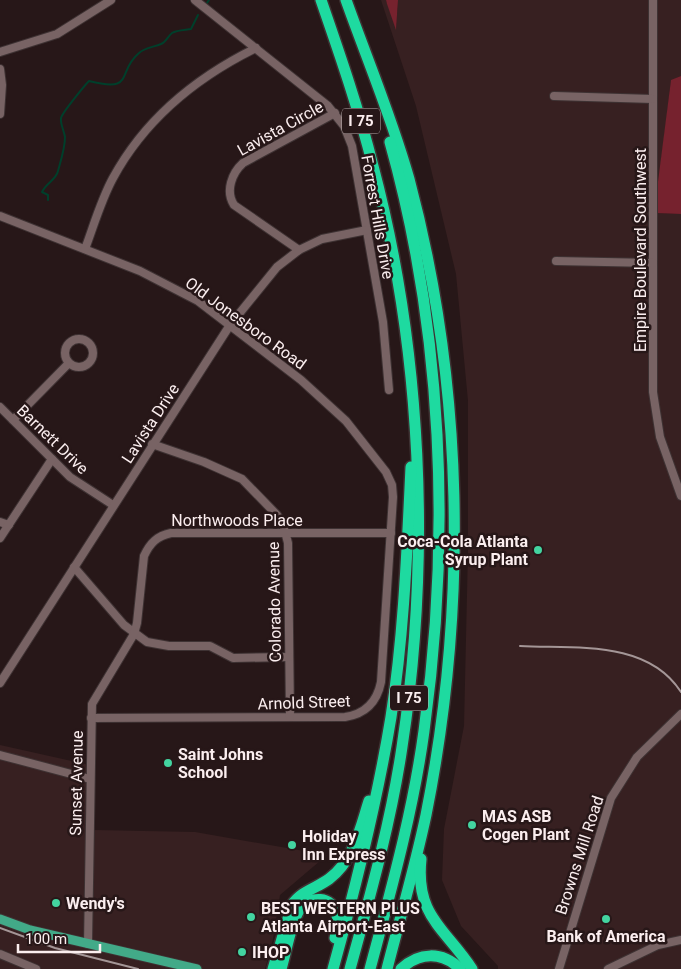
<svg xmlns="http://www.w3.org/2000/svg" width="681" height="969" font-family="Roboto,sans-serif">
	<rect width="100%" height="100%" fill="#271718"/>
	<g fill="#372021">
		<polygon points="381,0 386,0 396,28 398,0 681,0 681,76 671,81 655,213 681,214 681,969 498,969 498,966 461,926 442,880 444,829 464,726 468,550 468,401 456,274 416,106"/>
		<polygon points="0,745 94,766 94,830 195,832 327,855 280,895 273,939 265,969 0,969"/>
	</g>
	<g fill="#76222e">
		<polygon points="386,0 398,0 396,30 387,4"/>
		<polygon points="681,76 681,214 654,213 671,80"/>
	</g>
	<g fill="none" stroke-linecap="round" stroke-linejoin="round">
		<g stroke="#003f2b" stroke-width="2">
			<polyline points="207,3 209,0"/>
			<path d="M 48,200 L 48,195 L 42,192 C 46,183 56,180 58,171 C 61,160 65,148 65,137 C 64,131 60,123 61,118 C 62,113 85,85 89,81 C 136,93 116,72 139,53 C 144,48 154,47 161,44 C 166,42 168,36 172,33 C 177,30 186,30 191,29 L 198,15"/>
		</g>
		<g stroke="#3e3233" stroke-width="10">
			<g id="minor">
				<polyline points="195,0 328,106 344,126 352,146 383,322 389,390"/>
				<polyline points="653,0 653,392 660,437 681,496"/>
				<polyline points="0,52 57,34 111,0"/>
				<polyline points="0,69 2,85 0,114"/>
				<polyline points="554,96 653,99"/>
				<path d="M 0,216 L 140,271 L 198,301 L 301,380 L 346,421 L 386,472 L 392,485 L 393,497 L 381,682 C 377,702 365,714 345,717 L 91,718"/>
				<path d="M 85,249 C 94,225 101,200 113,178 C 145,119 197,77 256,48"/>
				<path d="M 299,250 L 234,205 C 225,191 232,173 243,163 L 335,113"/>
				<polyline points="556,261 653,263"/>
				<circle cx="79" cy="353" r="14"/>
				<polyline points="0,407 70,477 113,505"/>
				<polyline points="13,420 69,363"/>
				<polyline points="152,444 204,462 242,479 277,515 283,524 288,543 290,717"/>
				<polyline points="0,522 9,525"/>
				<polyline points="0,538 52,459"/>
				<polyline points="74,567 124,625 147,642 169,646 210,646 233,658 289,657"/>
				<polyline points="0,683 230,325 277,267 299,250 322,239 367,230"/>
				<polyline points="0,755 90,779"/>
				<path d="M 88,944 L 92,704 L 134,634 L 137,623 L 144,556 C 150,543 157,536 171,533 L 391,533"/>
				<polyline points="0,954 36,969"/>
				<polyline points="559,969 611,798 637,757 681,714"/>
				<polyline points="608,969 658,945 681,940"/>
			</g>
		</g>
		<g stroke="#3e3233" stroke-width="11">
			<polyline id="major" points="0,919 30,930 197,969"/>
		</g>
		<g stroke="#3e3233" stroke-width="14">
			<g id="highway">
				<path d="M 321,0 C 340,55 359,110 373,166 C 422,351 431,557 402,747 C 391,822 370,896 350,969"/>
				<path d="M 346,0 C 367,59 392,118 409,179 C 464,385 468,605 426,815 C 415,867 400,918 387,969"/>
				<path d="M 421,859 C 415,916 445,928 472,969"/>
				<path d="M 273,969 L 292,905 C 301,891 317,888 329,879 C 354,860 360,829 369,801"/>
				<path d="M 281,969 C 286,953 291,921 300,909 C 310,895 332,896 337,914 C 338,922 337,930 335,938"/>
				<path d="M 333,969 C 356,886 377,802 391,717 C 404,634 407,550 411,467"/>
				<path d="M 370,969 C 391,890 413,812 424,731 C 451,537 443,331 390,142"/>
				<path d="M 401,969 C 419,952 442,951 460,969"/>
			</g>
		</g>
		<use href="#minor" stroke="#786364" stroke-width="8"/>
		<use href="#major" stroke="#42aa88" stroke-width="9"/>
		<use href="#highway" stroke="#1edaa0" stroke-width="11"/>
		<g stroke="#a49697" stroke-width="2">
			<path d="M 520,646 C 574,649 647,639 681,692"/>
			<polyline points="0,928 55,948 138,969"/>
		</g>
	</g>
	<g fill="#43d4a0" stroke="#271718" stroke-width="2">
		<circle cx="538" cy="550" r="5"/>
		<circle cx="168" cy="763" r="5"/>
		<circle cx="472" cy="825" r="5"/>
		<circle cx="292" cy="845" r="5"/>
		<circle cx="56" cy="903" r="5"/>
		<circle cx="251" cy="917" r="5"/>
		<circle cx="606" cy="919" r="5"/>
		<circle cx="242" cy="952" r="5"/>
	</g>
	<g text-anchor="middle" stroke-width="5" stroke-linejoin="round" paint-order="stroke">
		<g fill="#271718" stroke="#bbaeae" stroke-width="1">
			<rect x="342" y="108.5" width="38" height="25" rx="4"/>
			<rect x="390" y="685.5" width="38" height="25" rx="4"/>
		</g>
		<g font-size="15" font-weight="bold" fill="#fbeeef">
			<text x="361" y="126">I 75</text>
			<text x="409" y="703">I 75</text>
		</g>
		<g font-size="16" fill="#fbeeef" stroke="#271718">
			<text transform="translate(280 128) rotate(-29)" y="6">Lavista Circle</text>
			<text transform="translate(378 217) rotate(80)" y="6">Forrest Hills Drive</text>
			<text transform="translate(640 250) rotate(-90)" y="6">Empire Boulevard Southwest</text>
			<text transform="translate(246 323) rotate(36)" y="6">Old Jonesboro Road</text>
			<text transform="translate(150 423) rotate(-57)" y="6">Lavista Drive</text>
			<text transform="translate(53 439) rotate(44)" y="6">Barnett Drive</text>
			<text x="237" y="526">Northwoods Place</text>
			<text transform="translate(274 602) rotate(-91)" y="6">Colorado Avenue</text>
			<text transform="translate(304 702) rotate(-2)" y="6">Arnold Street</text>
			<text transform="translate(76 783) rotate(-89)" y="6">Sunset Avenue</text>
			<text transform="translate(579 855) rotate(-72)" y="6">Browns Mill Road</text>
		</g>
		<g font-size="16" font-weight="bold" fill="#fbeeef" stroke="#271718" text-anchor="start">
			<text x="528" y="547" text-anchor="end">Coca-Cola Atlanta<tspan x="528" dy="18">Syrup Plant</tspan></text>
			<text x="178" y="760">Saint Johns<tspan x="178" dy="18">School</tspan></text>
			<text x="482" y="822">MAS ASB<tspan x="482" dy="18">Cogen Plant</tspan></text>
			<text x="302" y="842">Holiday<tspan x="302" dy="18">Inn Express</tspan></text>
			<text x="66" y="909">Wendy's</text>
			<text x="261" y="914">BEST WESTERN PLUS<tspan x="261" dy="18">Atlanta Airport-East</tspan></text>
			<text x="606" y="942" text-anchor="middle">Bank of America</text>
			<text x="252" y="958">IHOP</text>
		</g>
	</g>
	<path d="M18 944v8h82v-8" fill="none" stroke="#fbeeef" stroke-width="2.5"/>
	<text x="25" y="944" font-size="15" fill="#fbeeef" stroke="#271718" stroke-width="4" paint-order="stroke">100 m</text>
</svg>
